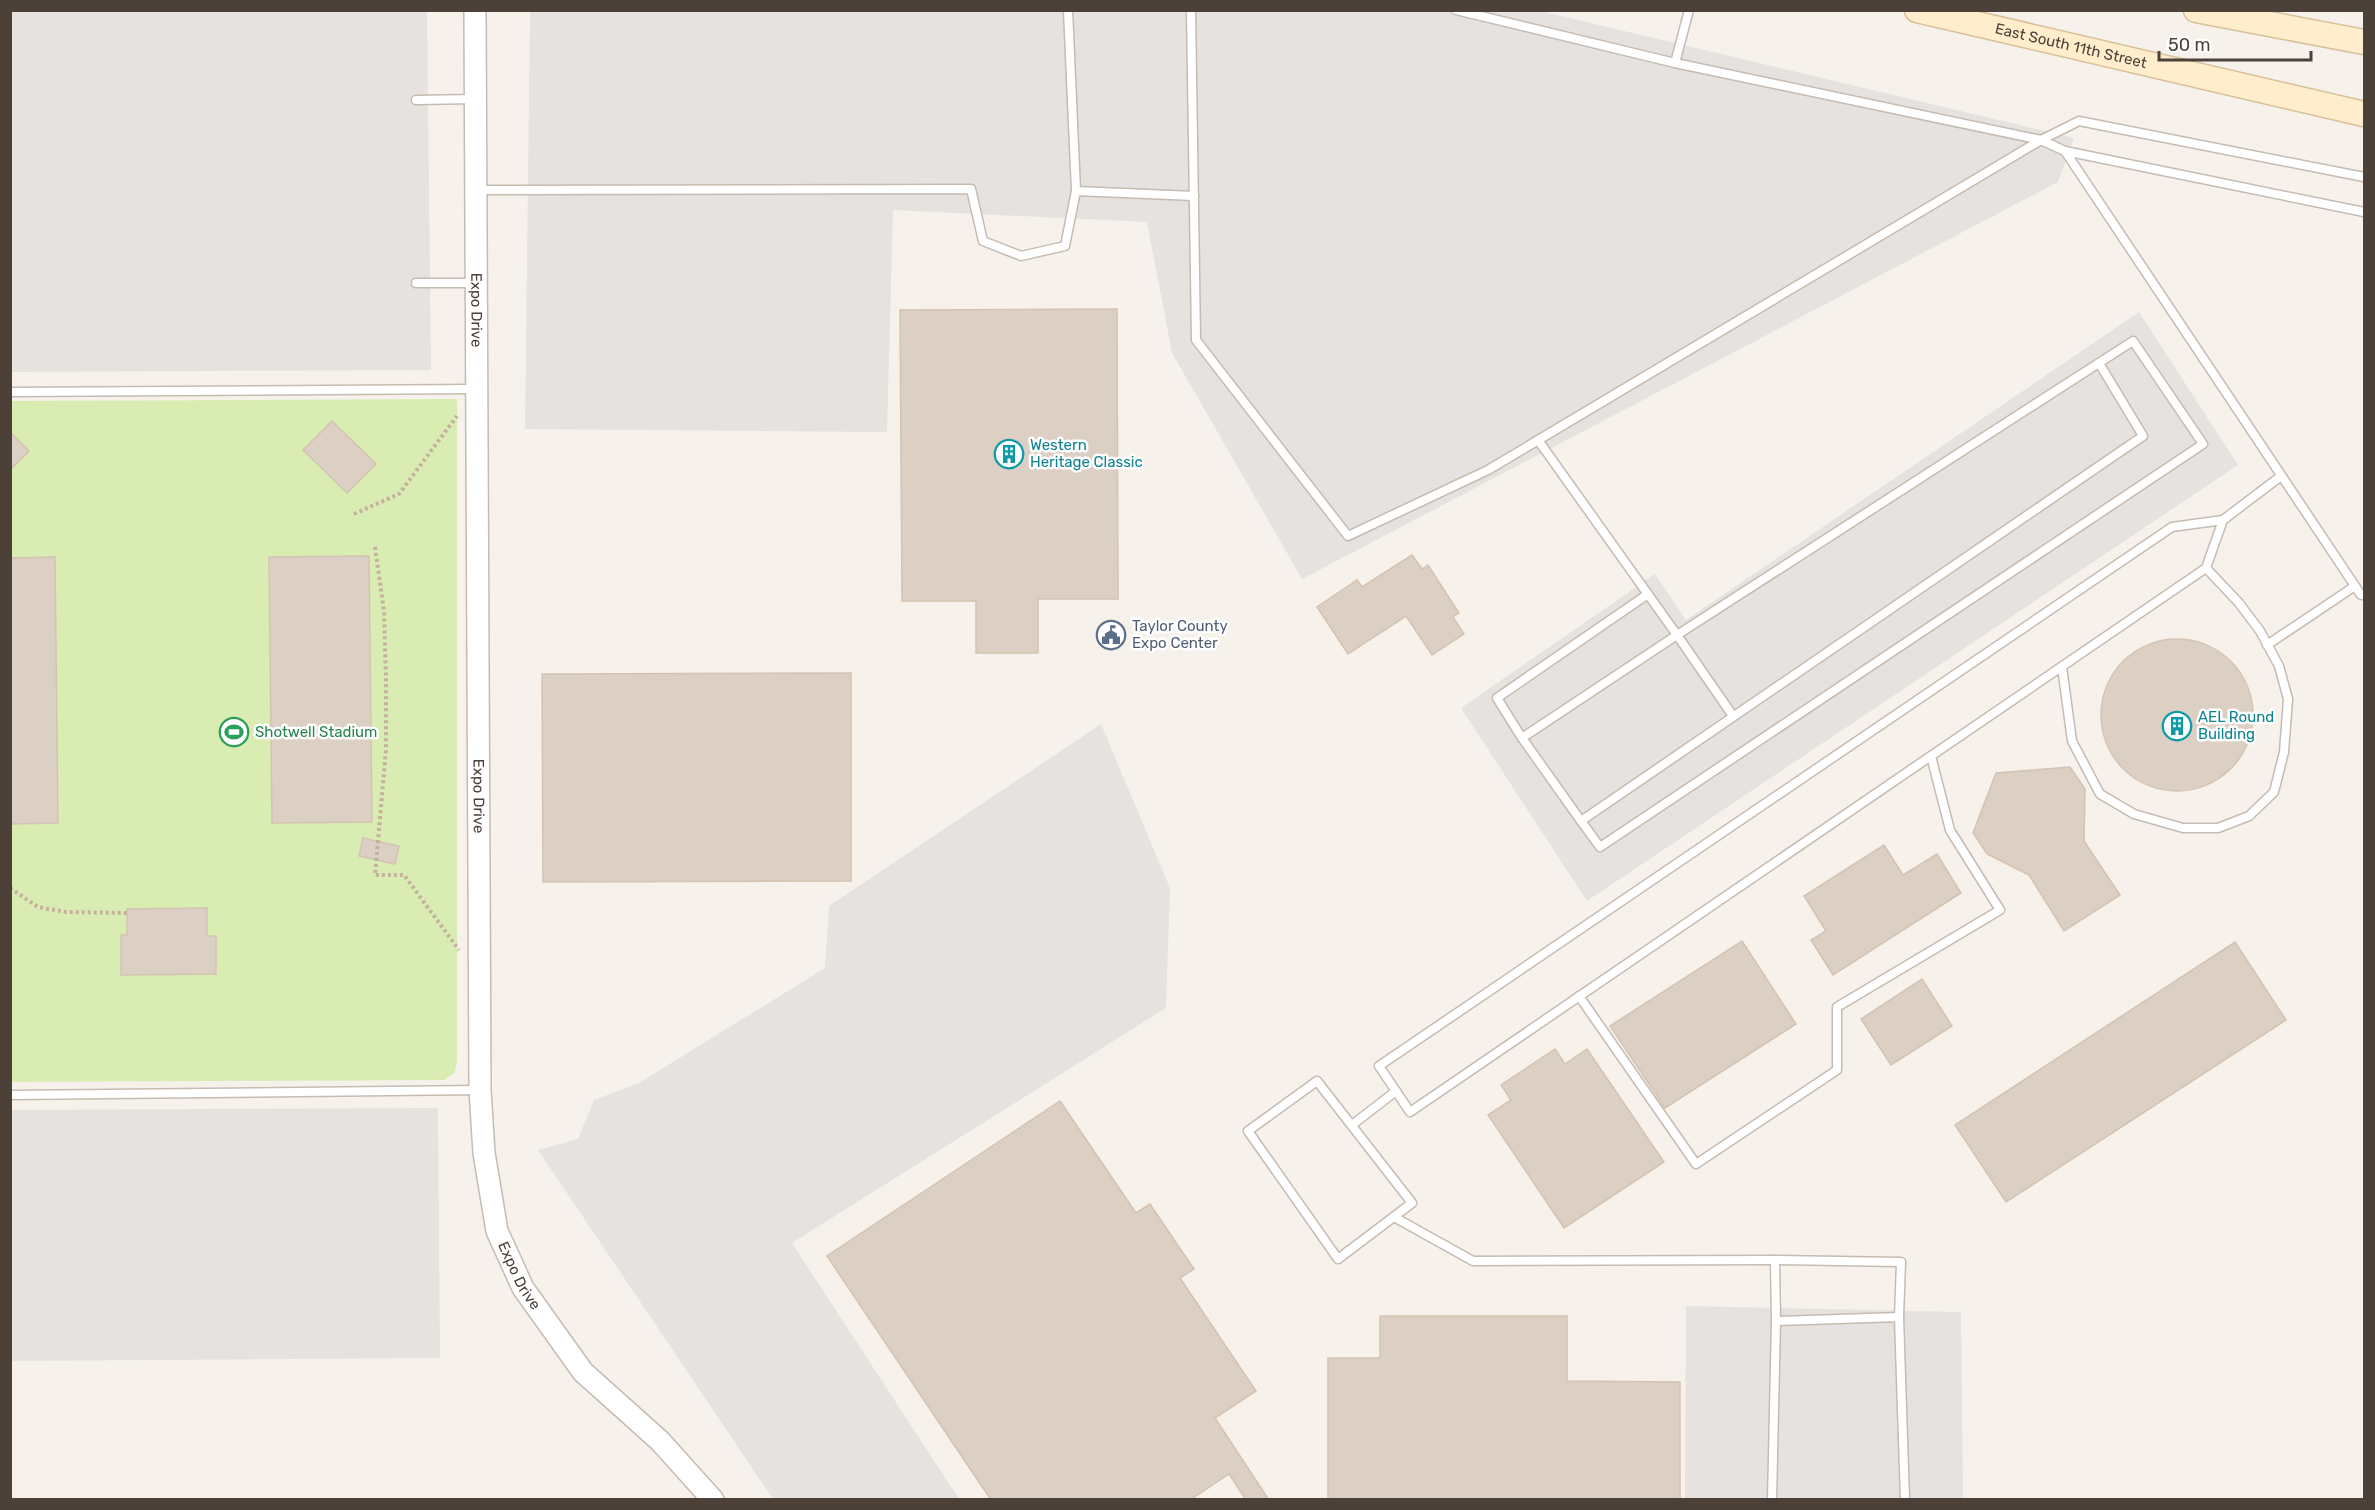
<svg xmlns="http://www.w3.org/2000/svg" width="2375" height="1510" font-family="Rubik,sans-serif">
	<rect width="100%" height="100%" fill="#f6f2eb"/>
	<polygon fill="#d9ecb2" points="457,399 457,1063 454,1073 444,1080 11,1082 10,401"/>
	<g fill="#e5e2df">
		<polygon points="10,11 427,11 431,370 11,372"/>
		<polygon points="530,11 1540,11 2074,138 2058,182 1302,579 1172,353 1147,222 893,210 887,432 525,429"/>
		<polygon points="2139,312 2238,465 1587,901 1461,708 1655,574 1686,620"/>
		<polygon points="1101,724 1170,888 1166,1008 792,1243 959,1499 773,1499 538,1150 578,1139 594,1100 639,1083 825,968 829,906"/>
		<polygon points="438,1108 440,1358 11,1361 11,1110"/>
		<polygon points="1686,1306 1961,1312 1963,1499 1685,1500"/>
	</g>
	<g fill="#dccfc3" stroke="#d4c3b2" stroke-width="1.5">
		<polygon points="1117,309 1118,599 1038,599 1038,653 976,653 976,601 902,601 900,310"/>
		<polygon points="332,421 376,464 347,493 303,450"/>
		<polygon points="10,432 29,451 10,470"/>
		<polygon points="1412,555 1422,569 1428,565 1459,613 1453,617 1464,634 1432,655 1406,616 1348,654 1317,607 1357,580 1362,587"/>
		<polygon points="369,556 372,822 272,823 269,557"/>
		<polygon points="55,557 58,823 10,824 10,558"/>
		<circle cx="2177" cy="715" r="76"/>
		<polygon points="851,673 851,881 543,882 542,674"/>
		<polygon points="2070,767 2085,789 2084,841 2120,895 2064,931 2029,875 1987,854 1973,833 1996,773"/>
		<polygon points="363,838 399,846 395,864 359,856"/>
		<polygon points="1884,845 1903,875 1937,854 1961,893 1833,975 1811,940 1826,931 1804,896"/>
		<polygon points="207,908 207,936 216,936 216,974 121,975 121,935 127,935 127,909"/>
		<polygon points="1742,941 1796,1024 1665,1108 1610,1026"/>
		<polygon points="2235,942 2286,1020 2006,1202 1955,1125"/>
		<polygon points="1922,979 1952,1026 1891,1065 1861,1019"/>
		<polygon points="1555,1049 1565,1064 1587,1049 1664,1162 1564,1228 1488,1115 1511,1100 1501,1085"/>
		<polygon points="1060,1101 1136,1213 1150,1204 1194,1269 1180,1278 1256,1391 1215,1418 1269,1500 1246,1500 1229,1474 1190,1500 991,1500 827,1256"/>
		<polygon points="1380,1316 1567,1316 1567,1381 1680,1382 1680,1500 1328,1500 1328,1358 1380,1358"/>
	</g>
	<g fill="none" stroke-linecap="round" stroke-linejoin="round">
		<g stroke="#c6bbb0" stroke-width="11">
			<g id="service">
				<polyline points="1068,10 1076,191"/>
				<polyline points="1191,10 1196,340 1348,536 1488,470 2041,140 1675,63"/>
				<polyline points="1456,10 1675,63 1689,10"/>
				<polyline points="416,100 476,99"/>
				<polyline points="2041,140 2065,151 2361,595 2364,595"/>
				<polyline points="2041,140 2079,121 2364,177"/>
				<polyline points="2065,151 2364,212"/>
				<polyline points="477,190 971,189 983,241 1021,256 1065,246 1076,191 1194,196"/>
				<polyline points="416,283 475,283"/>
				<polyline points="10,392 475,389"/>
				<polyline points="1538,440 1677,635 1522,738 1581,821 2143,436 2099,363"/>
				<polyline points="2223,520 2206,568 1410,1112 1379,1066 2172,527 2223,520 2281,476"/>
				<polyline points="2267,645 2355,586"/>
				<polyline points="2062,667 2072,741 2100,794 2134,814 2183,828 2218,828 2249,816 2274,792 2284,752 2288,699 2279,666 2260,631 2239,603 2206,568"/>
				<polyline points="1522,738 1497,698 1648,594"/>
				<polyline points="1581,821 1600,847 2203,444 2133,341 1677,635 1733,716"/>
				<polyline points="1579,996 1696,1164 1837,1070 1837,1007 2000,910 1950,830 1931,756"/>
				<polygon points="1317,1081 1412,1203 1338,1259 1248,1131"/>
				<polyline points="10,1095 480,1090"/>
				<polyline points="1352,1125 1396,1091"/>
				<polyline points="1394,1217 1473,1261 1775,1260 1901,1262 1899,1317"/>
				<polyline points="1775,1260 1776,1321"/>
				<polyline points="1772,1500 1776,1321 1899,1317 1905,1500"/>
			</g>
		</g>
		<g stroke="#c6bbb0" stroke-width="24">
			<g id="tertiary">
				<path id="s1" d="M 475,10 L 480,1090 L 484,1153 L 497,1231 L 523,1288 L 583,1372 L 660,1441 L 713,1500"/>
			</g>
		</g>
		<g stroke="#d8c099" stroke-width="27">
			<g id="secondary">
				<path id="s2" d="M 1917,10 L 2364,114"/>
				<polyline points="2196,10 2364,42"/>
			</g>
		</g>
		<g stroke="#c5b29d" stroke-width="4" stroke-dasharray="3 3" stroke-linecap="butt">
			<polyline points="354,514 399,494 457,416"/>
			<polyline points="375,547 384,611 386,679 386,750 375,875 404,875 459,950"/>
			<polyline points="10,888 38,907 66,912 127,913"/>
		</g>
		<use href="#service" stroke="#fff" stroke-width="8"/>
		<use href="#tertiary" stroke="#fff" stroke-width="21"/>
		<use href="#secondary" stroke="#ffedcc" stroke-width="24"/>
	</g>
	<defs>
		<g id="building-ring" transform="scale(1.5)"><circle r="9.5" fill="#fff" stroke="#0f9aa8" stroke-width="1.5"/><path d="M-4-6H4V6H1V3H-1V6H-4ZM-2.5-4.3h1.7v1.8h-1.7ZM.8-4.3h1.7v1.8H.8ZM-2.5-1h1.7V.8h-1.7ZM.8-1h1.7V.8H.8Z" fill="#0f9aa8"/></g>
		<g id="civic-ring" transform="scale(1.5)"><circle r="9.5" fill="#fff" stroke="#5c6f8a" stroke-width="1.5"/><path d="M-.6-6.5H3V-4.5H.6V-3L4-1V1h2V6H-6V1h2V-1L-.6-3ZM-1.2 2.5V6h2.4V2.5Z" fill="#5c6f8a"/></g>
		<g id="stadium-ring" transform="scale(1.5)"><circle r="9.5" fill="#fff" stroke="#2e9e5b" stroke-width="1.5"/><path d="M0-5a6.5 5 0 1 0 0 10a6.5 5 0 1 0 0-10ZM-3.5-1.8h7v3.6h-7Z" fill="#2e9e5b"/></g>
	</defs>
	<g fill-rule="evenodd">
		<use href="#building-ring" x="1009" y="454"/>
		<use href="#civic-ring" x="1111" y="635"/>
		<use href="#building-ring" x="2177" y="726"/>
		<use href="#stadium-ring" x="234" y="732"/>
	</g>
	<g text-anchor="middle" stroke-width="5" stroke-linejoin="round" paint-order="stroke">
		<g font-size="15" fill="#4b4138" stroke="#fff">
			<text dy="5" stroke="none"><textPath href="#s2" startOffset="158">East South 11th Street</textPath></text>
			<text dy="5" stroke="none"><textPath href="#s1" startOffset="300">Expo Drive</textPath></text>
			<text dy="5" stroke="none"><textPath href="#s1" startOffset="786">Expo Drive</textPath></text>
			<text dy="5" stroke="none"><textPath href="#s1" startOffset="1272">Expo Drive</textPath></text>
		</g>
		<g font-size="15" fill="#0d838f" stroke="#fff" text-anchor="start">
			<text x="1030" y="450">Western<tspan x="1030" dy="17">Heritage Classic</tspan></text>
			<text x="2198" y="722">AEL Round<tspan x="2198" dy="17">Building</tspan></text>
		</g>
		<g font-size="15" fill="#4e5e75" stroke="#fff" text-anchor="start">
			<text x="1132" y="631">Taylor County<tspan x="1132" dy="17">Expo Center</tspan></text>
		</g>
		<g font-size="15" fill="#27864d" stroke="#fff" text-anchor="start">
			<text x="255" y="737">Shotwell Stadium</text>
		</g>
	</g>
	<rect width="2375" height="1510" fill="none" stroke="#4b4138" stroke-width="24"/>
	<path d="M2159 51v9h152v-9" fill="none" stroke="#4b4138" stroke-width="3"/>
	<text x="2168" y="51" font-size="18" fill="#4b4138" stroke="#ffffff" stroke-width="4.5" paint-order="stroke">50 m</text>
</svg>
